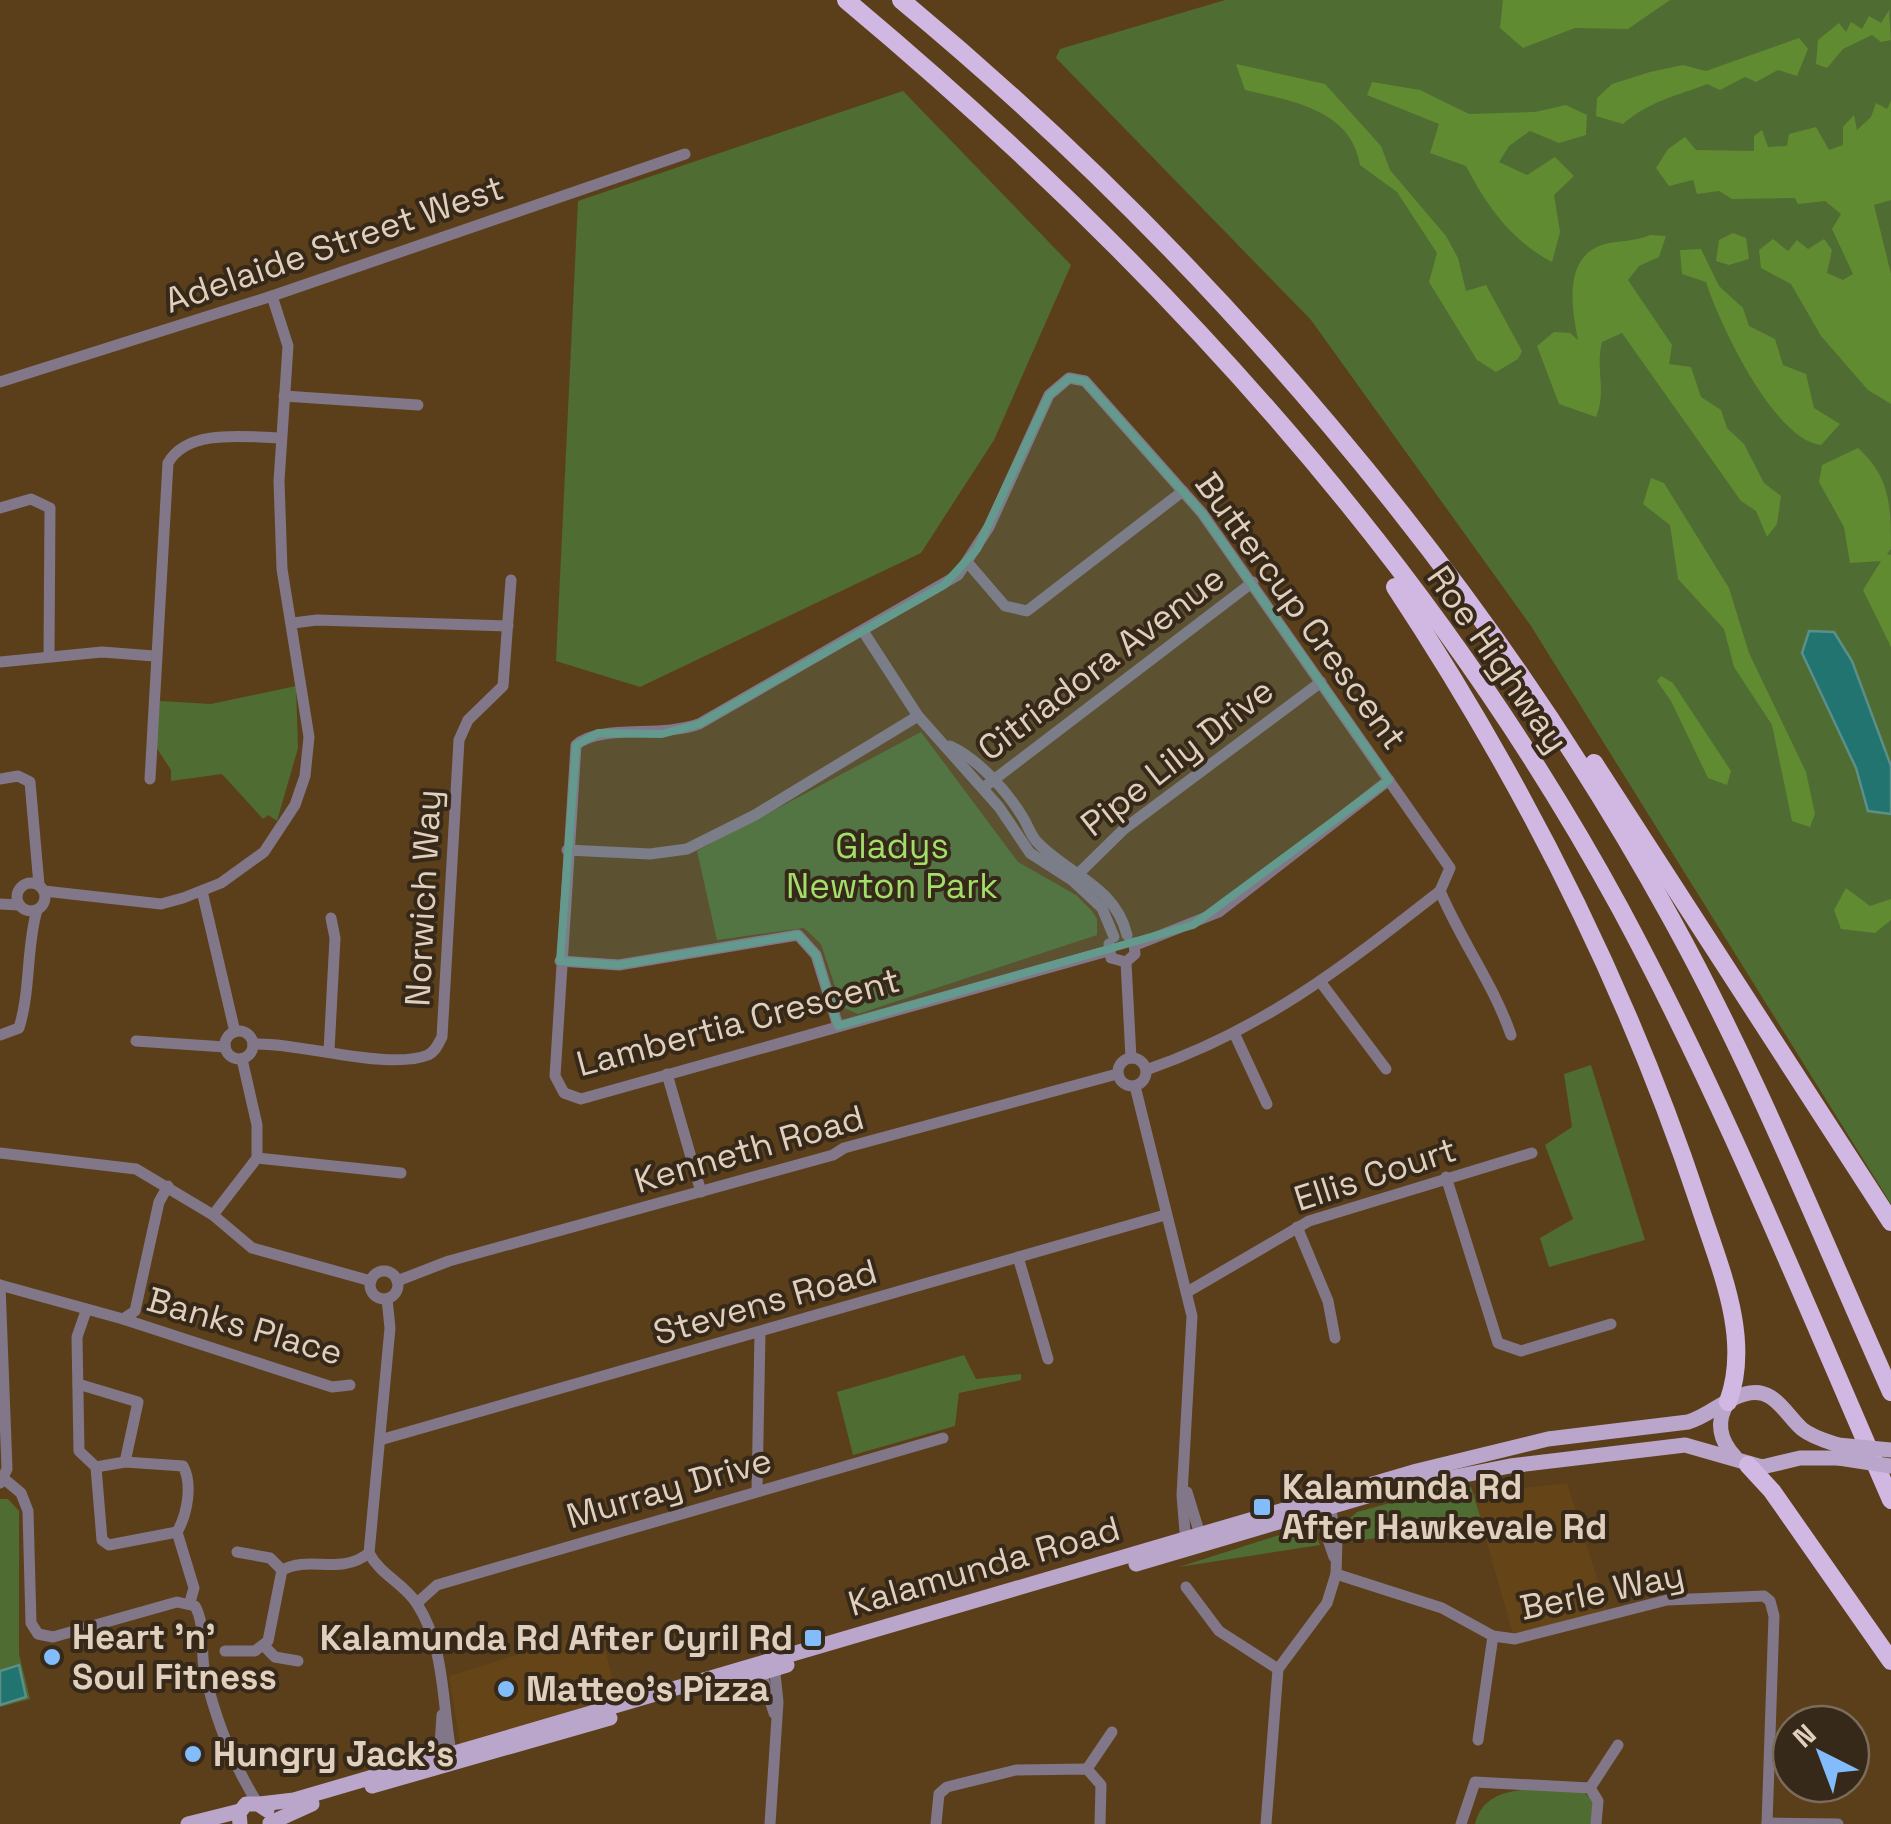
<svg xmlns="http://www.w3.org/2000/svg" width="1891" height="1824" font-family="'Space Grotesk',sans-serif">
	<rect width="100%" height="100%" fill="#5b3f1a"/>
	<g fill="#654417">
		<polygon points="1567,1483 1607,1610 1513,1634 1473,1494"/>
		<polygon points="600,1629 617,1697 460,1744 449,1676"/>
	</g>
	<g fill="#4f6c32">
		<polygon points="1225,0 1891,0 1891,1204 1531,626 1311,320 1056,58 1060,49"/>
		<polygon points="903,91 1071,265 994,440 921,553 640,687 556,661 578,201"/>
		<polygon points="296,686 298,748 277,821 268,815 263,819 222,774 171,781 171,770 156,747 160,701 211,704"/>
		<polygon points="921,732 1018,862 1076,895 1092,911 1097,919 1097,935 858,1014 842,1007 821,944 804,928 717,940 697,851"/>
		<polygon points="1591,1065 1645,1240 1549,1267 1540,1238 1573,1219 1545,1145 1572,1127 1564,1074"/>
		<polygon points="964,1355 976,1379 1021,1374 1021,1380 959,1393 955,1426 853,1455 837,1392"/>
		<polygon points="1459,1484 1471,1487 1486,1536 1464,1541 1459,1525 1344,1543 1344,1524 1357,1512"/>
		<polygon points="0,1499 8,1499 19,1511 19,1654 30,1699 0,1707"/>
		<polygon points="1301,1528 1313,1529 1320,1545 1179,1567"/>
		<path d="M 1581,1790 L 1594,1801 L 1592,1824 L 1475,1824 C 1486,1779 1542,1791 1581,1790 Z"/>
	</g>
	<g fill="#608b31">
		<polygon points="1503,0 1670,0 1628,29 1575,28 1523,48 1500,28"/>
		<polygon points="1889,10 1891,40 1881,42 1872,35 1843,49 1827,68 1816,64 1818,40 1839,23 1846,32 1851,22 1862,29 1869,16 1881,23"/>
		<path d="M 1799,38 L 1808,49 L 1797,76 L 1778,70 L 1756,82 L 1745,77 L 1720,90 L 1707,84 C 1677,96 1649,101 1623,124 L 1596,116 L 1597,98 L 1612,84 L 1650,72 L 1683,65 L 1706,71 Z"/>
		<path d="M 1236,64 L 1325,84 L 1381,146 L 1390,170 L 1446,236 L 1458,258 L 1466,291 L 1486,285 L 1522,351 L 1518,359 L 1496,372 L 1477,360 L 1429,282 L 1437,253 L 1397,192 L 1360,165 C 1351,109 1291,101 1245,90 Z"/>
		<path d="M 1372,82 L 1420,90 L 1469,114 L 1535,112 L 1566,105 L 1587,115 L 1586,135 L 1559,143 L 1530,131 L 1509,146 L 1499,162 L 1527,175 L 1555,157 L 1574,176 L 1554,195 L 1560,232 L 1552,262 C 1512,241 1487,207 1466,166 L 1430,153 L 1439,124 L 1367,95 Z"/>
		<polygon points="1891,101 1891,200 1874,205 1891,274 1891,404 1868,390 1821,336 1791,284 1761,268 1759,250 1773,239 1788,251 1797,240 1808,249 1824,239 1832,250 1827,273 1843,280 1853,274 1832,229 1841,214 1825,201 1798,204 1795,198 1732,199 1719,191 1697,194 1693,180 1669,186 1656,168 1668,149 1685,137 1696,150 1754,151 1754,136 1762,130 1768,147 1787,146 1789,134 1816,127 1829,150 1843,145 1843,127 1854,115 1857,130 1871,117 1876,103 1887,109"/>
		<polygon points="1733,233 1746,238 1749,259 1729,265 1716,261 1719,240"/>
		<path d="M 1650,235 L 1666,236 L 1659,257 L 1639,266 L 1628,280 L 1672,345 L 1669,364 L 1691,367 L 1701,397 L 1721,410 L 1727,428 L 1744,444 L 1764,483 L 1781,496 L 1777,524 L 1767,537 L 1756,511 L 1741,501 L 1622,333 L 1602,342 C 1595,369 1607,391 1596,417 L 1559,404 L 1537,346 L 1554,332 L 1570,333 L 1578,340 C 1572,309 1562,256 1605,244 C 1620,240 1634,242 1650,235 Z"/>
		<path d="M 1701,249 L 1719,286 L 1743,308 L 1749,326 L 1775,339 L 1783,365 L 1806,374 L 1814,408 L 1840,424 L 1821,445 C 1774,440 1719,323 1706,282 L 1682,274 L 1680,250 Z"/>
		<path d="M 1858,448 C 1891,478 1891,507 1891,549 L 1887,554 L 1891,555 L 1891,647 L 1863,590 L 1881,561 L 1850,563 L 1844,527 L 1819,482 L 1822,465 Z"/>
		<polygon points="1651,478 1664,483 1729,588 1749,653 1806,772 1815,814 1810,827 1792,821 1772,725 1734,667 1724,629 1678,579 1670,525 1643,504"/>
		<polygon points="1661,676 1673,683 1731,771 1727,785 1708,778 1671,701 1657,681"/>
		<polygon points="1846,888 1870,906 1891,899 1891,920 1875,933 1841,929 1834,910"/>
	</g>
	<g fill="#227471" stroke="#5b8f88" stroke-width="2.5">
		<polygon points="1809,631 1834,632 1852,661 1891,766 1891,814 1868,811 1856,768 1802,653"/>
		<polygon points="19,1665 26,1697 0,1705 0,1671"/>
	</g>
	<g fill="none" stroke-linecap="round" stroke-linejoin="round">
		<g stroke="#817788" stroke-width="11">
			<polyline points="0,382 272,296 685,154"/>
			<polyline points="284,396 418,405"/>
			<polyline points="0,508 31,499 50,508 49,655"/>
			<polyline points="968,563 1005,606 1027,611 1183,491"/>
			<polyline points="293,623 317,620 508,626"/>
			<polyline points="863,631 918,716 999,807 1030,853 1072,880 1102,908 1114,937"/>
			<polyline points="0,662 102,652 154,656"/>
			<path d="M 950,746 C 977,758 1007,791 1022,816 C 1028,825 1030,835 1038,843 C 1069,875 1115,886 1127,935"/>
			<polyline points="0,779 18,776 30,782 39,885"/>
			<path d="M 150,779 L 168,463 C 187,428 247,437 280,438"/>
			<polyline points="983,788 1253,582"/>
			<polyline points="567,850 650,854 687,849 755,815 918,716"/>
			<polyline points="1072,880 1124,829 1321,682"/>
			<circle cx="31" cy="897" r="14"/>
			<polyline points="44,891 161,904 183,898 221,883 264,852 295,805 305,776 309,737 282,569 279,481 288,346 272,296"/>
			<polyline points="202,891 235,1032"/>
			<path d="M 1440,891 C 1461,941 1493,983 1511,1035"/>
			<polyline points="0,904 19,905"/>
			<polyline points="1109,944 1111,958 1126,962"/>
			<polyline points="1136,945 1219,912 1389,780"/>
			<path d="M 1108,951 L 581,1099 L 564,1093 L 555,1076 L 576,745 C 599,724 660,738 699,724 L 958,575 L 989,527 L 1049,395 L 1069,378 L 1085,381 L 1202,513 L 1450,868 L 1440,891 C 1344,966 1263,1030 1146,1070"/>
			<polyline points="560,961 619,965 798,935 816,955 838,1026"/>
			<polyline points="1322,984 1386,1069"/>
			<circle cx="239" cy="1045" r="14"/>
			<path d="M 0,1035 L 19,1028 C 31,989 26,948 37,910"/>
			<polyline points="1235,1035 1267,1104"/>
			<polyline points="136,1041 225,1047"/>
			<path d="M 253,1044 C 300,1042 387,1071 428,1055 C 436,1051 438,1044 442,1037 L 459,740 L 468,720 L 503,686 L 511,580"/>
			<polyline points="329,1051 335,938 331,918"/>
			<circle cx="1132" cy="1072" r="14"/>
			<polyline points="1131,1058 1126,962 1135,954 1134,943"/>
			<polyline points="667,1074 701,1192"/>
			<polyline points="1135,1086 1192,1316 1182,1495 1186,1544"/>
			<polyline points="0,1153 136,1169 213,1215 252,1248 371,1281"/>
			<polyline points="257,1158 401,1173"/>
			<polyline points="1446,1177 1498,1343 1521,1351 1611,1324"/>
			<polyline points="213,1215 257,1158 257,1125 242,1059"/>
			<polyline points="1297,1227 1328,1301 1335,1338"/>
			<polyline points="1018,1257 1048,1359"/>
			<circle cx="384" cy="1285" r="14"/>
			<polyline points="397,1281 449,1261 833,1155 844,1148 1117,1074"/>
			<polyline points="0,1285 123,1319 135,1311 159,1202 168,1186"/>
			<polyline points="1189,1291 1309,1221 1532,1153"/>
			<path d="M 387,1299 L 390,1328 L 369,1553 C 381,1576 404,1583 417,1604 C 446,1648 442,1708 452,1758"/>
			<polyline points="86,1311 77,1337 79,1451 96,1467 102,1540 109,1545 177,1532 194,1588 190,1602"/>
			<polyline points="123,1319 332,1387 350,1385"/>
			<path d="M 78,1384 L 138,1402 L 125,1462 L 183,1466 C 193,1484 187,1515 177,1532"/>
			<polyline points="380,1440 1165,1215"/>
			<polyline points="96,1467 125,1462"/>
			<path d="M 3,1478 L 21,1493 L 28,1511 L 31,1623 L 38,1634 L 53,1637 L 177,1602 L 195,1606 C 206,1625 200,1653 205,1674 C 216,1721 233,1764 258,1804"/>
			<polyline points="0,1483 7,1469 0,1285"/>
			<polyline points="757,1490 760,1333"/>
			<polyline points="1187,1492 1202,1541"/>
			<polyline points="1316,1505 1334,1557"/>
			<polyline points="237,1552 270,1558 282,1570"/>
			<polyline points="1336,1574 1442,1608 1493,1636 1515,1639 1667,1600 1764,1596 1770,1601 1774,1616 1767,1824"/>
			<polyline points="1186,1587 1219,1631 1278,1669"/>
			<polyline points="417,1603 437,1585 943,1438"/>
			<polyline points="264,1646 275,1657 298,1661"/>
			<path d="M 225,1651 L 255,1651 L 268,1641 L 282,1570 C 310,1555 340,1576 369,1553"/>
			<polyline points="760,1669 774,1713"/>
			<polyline points="1478,1740 1493,1636"/>
			<polyline points="439,1761 442,1715"/>
			<polyline points="1087,1769 1112,1732"/>
			<polyline points="1590,1788 1618,1745"/>
			<polyline points="1590,1788 1598,1801 1596,1824"/>
			<polyline points="1767,1823 1838,1824"/>
			<polyline points="770,1824 778,1702 774,1664"/>
			<polyline points="936,1824 939,1794 947,1787 1016,1770 1087,1769 1101,1785 1100,1824"/>
			<polyline points="1266,1824 1278,1669 1327,1603 1336,1574 1337,1539 1329,1503"/>
			<polyline points="1461,1824 1475,1782 1590,1788"/>
		</g>
		<g stroke="#baa6ca" stroke-width="15">
			<path d="M 1728,1402 C 1715,1422 1720,1441 1735,1457"/>
			<polyline points="1136,1564 1384,1491 1510,1466 1685,1445 1762,1467 1800,1458 1839,1458"/>
			<polyline points="718,1686 787,1665"/>
			<polyline points="372,1786 610,1718"/>
			<path d="M 260,1804 L 294,1800 L 1417,1471 L 1548,1439 L 1688,1422 C 1709,1416 1724,1399 1745,1394 C 1774,1386 1784,1413 1802,1429 C 1812,1437 1826,1441 1838,1445"/>
			<polyline points="270,1823 312,1804"/>
			<polyline points="188,1824 240,1811"/>
			<polyline points="240,1824 239,1813 246,1804 258,1804 267,1810"/>
		</g>
		<g stroke="#d1b8e3" stroke-width="18">
			<path d="M 846,0 C 1151,255 1429,557 1620,908 C 1723,1099 1804,1301 1891,1500"/>
			<path d="M 901,0 C 1204,251 1483,575 1672,920 C 1756,1072 1820,1234 1891,1392"/>
			<path d="M 1395,587 C 1521,778 1627,986 1699,1204 C 1719,1266 1752,1338 1728,1402"/>
			<polyline points="1594,763 1891,1222"/>
			<polyline points="1748,1465 1772,1491 1891,1661"/>
		</g>
		<g stroke="#baa6ca" stroke-width="15">
			<polyline points="1838,1445 1891,1450"/>
			<polyline points="1839,1458 1891,1466"/>
		</g>
	</g>
	<path fill="#639a8d" fill-opacity="0.2" stroke="#639a8d" stroke-width="8" stroke-linejoin="round" d="M 1069,378 L 1085,381 L 1202,513 L 1389,780 L 1193,925 L 838,1026 L 816,955 L 798,935 L 619,965 L 560,961 L 576,745 L 598,733 L 662,734 L 699,724 L 944,585 L 977,549 L 1049,395 Z"/>
	<g fill="#82bcfa" stroke="#362919" stroke-width="4">
		<rect x="1252" y="1497" width="20" height="20" rx="5"/>
		<rect x="803" y="1628" width="20" height="20" rx="5"/>
		<circle cx="52" cy="1657" r="10"/>
		<circle cx="506" cy="1689" r="10"/>
		<circle cx="193" cy="1754" r="10"/>
	</g>
	<g text-anchor="middle" stroke-width="8" stroke-linejoin="round" paint-order="stroke">
		<g font-size="35" fill="#e0cfbc" stroke="#362919">
			<text transform="translate(334 244) rotate(-19)" y="12">Adelaide Street West</text>
			<text transform="translate(1301 611) rotate(54)" y="12">Buttercup Crescent</text>
			<text transform="translate(1498 659) rotate(55)" y="12">Roe Highway</text>
			<text transform="translate(1101 663) rotate(-37)" y="12">Citriadora Avenue</text>
			<text transform="translate(1177 757) rotate(-38)" y="12">Pipe Lily Drive</text>
			<text transform="translate(423 898) rotate(-87)" y="12">Norwich Way</text>
			<text transform="translate(738 1022) rotate(-15)" y="12">Lambertia Crescent</text>
			<text transform="translate(749 1149) rotate(-16)" y="12">Kenneth Road</text>
			<text transform="translate(1375 1174) rotate(-18)" y="12">Ellis Court</text>
			<text transform="translate(765 1302) rotate(-16)" y="12">Stevens Road</text>
			<text transform="translate(245 1326) rotate(16)" y="12">Banks Place</text>
			<text transform="translate(669 1488) rotate(-16)" y="12">Murray Drive</text>
			<text transform="translate(984 1566) rotate(-16)" y="12">Kalamunda Road</text>
			<text transform="translate(1602 1591) rotate(-12)" y="12">Berle Way</text>
		</g>
		<g font-size="35" fill="#a4de6a" stroke="#362919">
			<text x="892" y="858">Gladys<tspan x="892" dy="40">Newton Park</tspan></text>
		</g>
		<g font-size="35" font-weight="bold" fill="#e0cfbc" stroke="#362919" text-anchor="start">
			<text x="1282" y="1499">Kalamunda Rd<tspan x="1282" dy="40">After Hawkevale Rd</tspan></text>
			<text x="72" y="1649">Heart 'n'<tspan x="72" dy="40">Soul Fitness</tspan></text>
			<text x="793" y="1650" text-anchor="end">Kalamunda Rd After Cyril Rd</text>
			<text x="526" y="1701">Matteo's Pizza</text>
			<text x="213" y="1766">Hungry Jack's</text>
		</g>
	</g>
	<g transform="translate(1821 1754) rotate(318)"><circle r="48" fill="#362919" stroke="#7a6b5a" stroke-width="2.5"/>
	<path d="M0-8L18 38L0 25L-18 38Z" fill="#82bcfa"/>
	<text y="-15" font-size="28" font-weight="bold" text-anchor="middle" fill="#e0cfbc">N</text>
	</g>
</svg>
